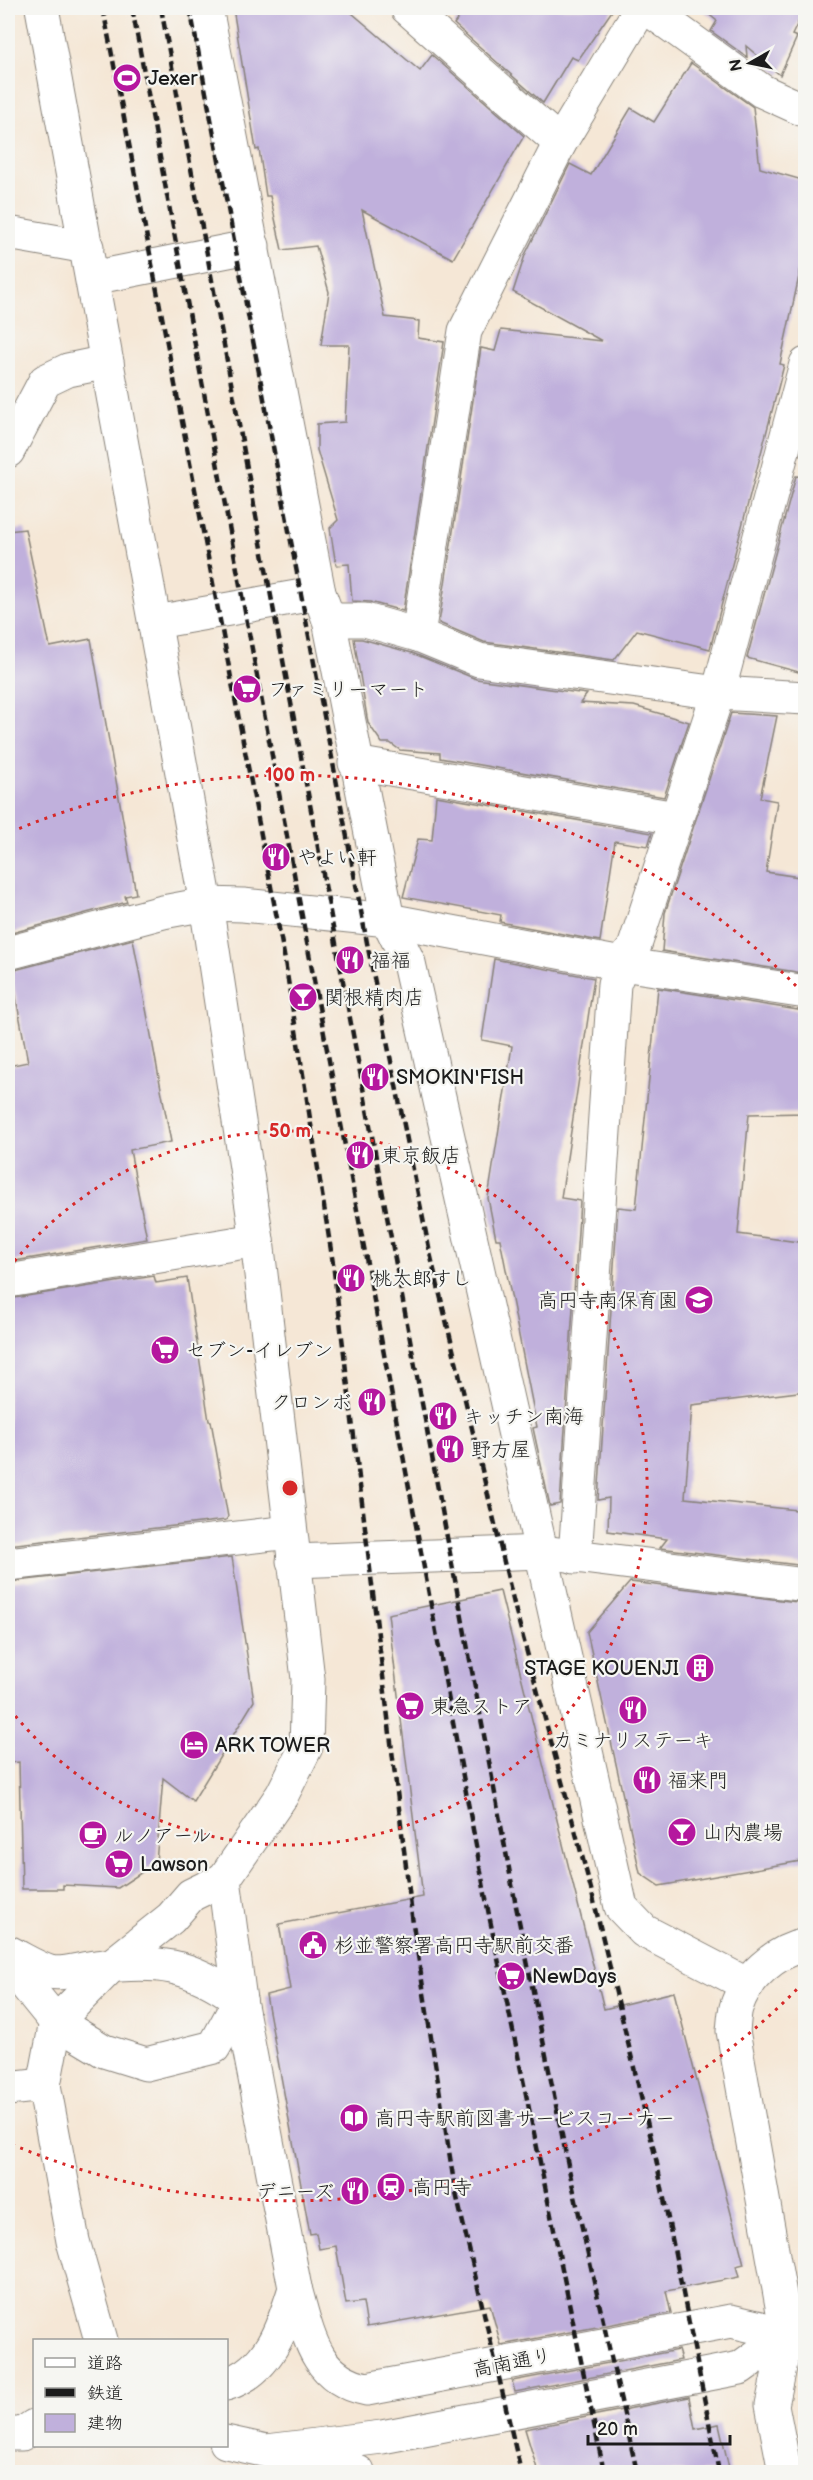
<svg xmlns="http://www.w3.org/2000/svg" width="813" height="2480" font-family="'Balsamiq Sans','Klee One',sans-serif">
	<rect width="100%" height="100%" fill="#f6f6f2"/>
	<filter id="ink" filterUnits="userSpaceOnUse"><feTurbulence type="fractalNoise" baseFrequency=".0167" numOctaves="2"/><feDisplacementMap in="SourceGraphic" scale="12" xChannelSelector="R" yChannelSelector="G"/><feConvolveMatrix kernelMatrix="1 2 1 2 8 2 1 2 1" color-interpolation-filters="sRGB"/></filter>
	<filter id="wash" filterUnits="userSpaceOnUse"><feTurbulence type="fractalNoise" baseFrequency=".008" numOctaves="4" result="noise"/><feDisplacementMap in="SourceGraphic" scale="24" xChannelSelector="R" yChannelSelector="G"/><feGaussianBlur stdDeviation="1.35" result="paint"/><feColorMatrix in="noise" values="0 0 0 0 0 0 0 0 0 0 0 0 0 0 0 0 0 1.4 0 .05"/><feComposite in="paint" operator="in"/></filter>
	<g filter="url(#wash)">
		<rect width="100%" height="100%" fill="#f5e7d6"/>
		<g id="blocks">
			<g fill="#c0b0dc">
				<polygon points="233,8 346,8 420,71 432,55 524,136 453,259 362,210 385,317 419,321 418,338 444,342 403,611 370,602 352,601 349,564 336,565 330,528 338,520 317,450 317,424 345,422 349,345 321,345 329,292 316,246 282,250 270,196 266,196 259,149 256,150"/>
				<polygon points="466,8 614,8 578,60 571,57 543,103 454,24"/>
				<polygon points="701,8 805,8 792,35 797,37 780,75 746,46 747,57 711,31 717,21"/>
				<polygon points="691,63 753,107 760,168 806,181 806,244 780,364 784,365 710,649 637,630 614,660 484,642 439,623 481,348 495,351 501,330 602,341 513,292 525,255 570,164 591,175 631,108 654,122"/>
				<polygon points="796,476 806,477 806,674 747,658"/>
				<polygon points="25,529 50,647 91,639 136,894 125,896 127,902 8,934 8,531"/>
				<polygon points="354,639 362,639 412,653 476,679 587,694 580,703 634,706 689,722 664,797 440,758 440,753 400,750 390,743 382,743 368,723"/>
				<polygon points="731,713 777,716 760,798 777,801 766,872 806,878 806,972 803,973 662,951 665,913"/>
				<polygon points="436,796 652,833 648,846 615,841 600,941 500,922 501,915 403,897 418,839 432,840"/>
				<polygon points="133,939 171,1142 130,1150 147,1239 8,1262 8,1066 28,1062 11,971"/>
				<polygon points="494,959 594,978 561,1198 580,1201 560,1504 550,1506 533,1428 537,1427 500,1239 496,1239 488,1198 512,1046 482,1040"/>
				<polygon points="658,988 804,1011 806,1113 749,1114 738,1234 806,1243 806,1391 692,1405 685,1498 806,1511 806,1566 660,1548 667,1539 608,1531 609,1498 598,1500 618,1207 636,1209"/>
				<polygon points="154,1276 156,1283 187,1278 209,1421 211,1421 228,1517 226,1520 8,1545 8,1299"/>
				<polygon points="232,1557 254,1701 193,1801 163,1778 156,1863 118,1888 63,1885 63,1889 22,1889 19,1762 8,1763 8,1582"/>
				<polygon points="630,1582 806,1603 806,1860 659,1886 640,1873 587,1632"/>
				<polygon points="500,1591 604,2009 674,1992 744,2264 736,2266 739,2277 666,2291 671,2313 501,2345 490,2305 367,2327 363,2302 346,2304 336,2246 319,2249 316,2233 310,2234 266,1995 290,1989 279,1924 423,1897 388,1614"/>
				<polygon points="678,2350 681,2360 515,2392 512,2381"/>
				<polygon points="689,2397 695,2429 719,2424 730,2472 538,2472 525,2429"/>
			</g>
		</g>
	</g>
	<g filter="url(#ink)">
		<use href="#blocks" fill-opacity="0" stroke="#888279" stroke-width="1.5"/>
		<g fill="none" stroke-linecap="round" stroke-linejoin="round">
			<g stroke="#888279" stroke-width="35">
				<g id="minor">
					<polyline points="206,8 319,593 329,620 388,920 409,963 621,1907 644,1931 748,1985"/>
					<polyline points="407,8 560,143"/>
					<polyline points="647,8 762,91 806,111"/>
					<polyline points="8,233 87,247"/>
					<polyline points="92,278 253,246"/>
					<polyline points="8,451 45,381 68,370 107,362"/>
					<polyline points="329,620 365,620 418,635 479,660 718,693 806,698"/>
					<polyline points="156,622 319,593"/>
					<polyline points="418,635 465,331 560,143 641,8"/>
					<polyline points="355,763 676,818"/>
					<polyline points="8,953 163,912 206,904 243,905 388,920 622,964 806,992"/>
					<polyline points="8,1281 257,1240"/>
					<polyline points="575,1557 614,984 622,964 634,948 718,693 806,364"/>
					<polyline points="293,1561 543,1552 806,1585"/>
					<polyline points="8,1564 290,1532"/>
					<path d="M 8,1952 C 21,1958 36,1968 50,1972 C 62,1975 83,1968 96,1967 C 158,1960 189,1963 240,2000"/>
					<polyline points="8,1963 56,2022 104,2051 146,2064 214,2047 240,2000 224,1879 191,1895 171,1918 112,1965 56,2022"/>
					<polyline points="8,2089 44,2085"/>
					<path d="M 295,2288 C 308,2333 314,2379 367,2389 L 731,2321 L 787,2334"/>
					<path d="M 226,2384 C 269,2371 283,2327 295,2288"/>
					<polyline points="8,2434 22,2434 34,2426"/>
					<polyline points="276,2452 314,2459 358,2472"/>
					<path d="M 785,2472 L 772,2405 L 787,2334 L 733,2031 C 734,2024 734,2015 736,2008 C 745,1978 775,1951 806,1945"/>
				</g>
			</g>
			<g stroke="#888279" stroke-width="35">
				<g id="tertiary">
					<polyline points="42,8 206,904 257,1240 308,1679 306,1747 282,1795 224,1879"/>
					<polyline points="240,2000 295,2288"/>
					<polyline points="56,2022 44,2085 73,2241 101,2340"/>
					<polyline points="226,2442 267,2451 382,2437 740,2368 787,2334 806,2331"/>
				</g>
			</g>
			<use href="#minor" stroke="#fff" stroke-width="33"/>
			<use href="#tertiary" stroke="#fff" stroke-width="33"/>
			<g stroke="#1c1c1c" stroke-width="4.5" stroke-dasharray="9 4.5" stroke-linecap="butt">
				<polyline points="103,8 284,955 333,1263 413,1924 455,2189 521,2472"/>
				<polyline points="132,8 489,1915 604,2472"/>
				<polyline points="161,8 516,1906 568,2165 637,2472"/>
				<polyline points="190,8 368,948 430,1253 515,1608 591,1889 656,2159 719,2472"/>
			</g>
		</g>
	</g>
	<g fill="none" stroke="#d62828" stroke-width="3" stroke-dasharray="3 6">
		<path d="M9 1268A357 357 0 1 1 9 1708"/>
		<path d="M803 1983A713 713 0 0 1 11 2144M11 832A713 713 0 0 1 803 993"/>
	</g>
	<defs>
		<g id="stadium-disc" transform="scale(1.5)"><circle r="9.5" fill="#b5179e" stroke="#f6f6f2"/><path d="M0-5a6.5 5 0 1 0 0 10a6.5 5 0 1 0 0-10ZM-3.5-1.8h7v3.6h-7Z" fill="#fff"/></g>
		<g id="supermarket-disc" transform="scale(1.5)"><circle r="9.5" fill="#b5179e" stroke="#f6f6f2"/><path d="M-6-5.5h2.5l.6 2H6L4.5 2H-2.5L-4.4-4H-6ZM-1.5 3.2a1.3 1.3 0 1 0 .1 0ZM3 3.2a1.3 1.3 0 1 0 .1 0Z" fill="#fff"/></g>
		<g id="restaurant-disc" transform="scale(1.5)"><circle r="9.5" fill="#b5179e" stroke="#f6f6f2"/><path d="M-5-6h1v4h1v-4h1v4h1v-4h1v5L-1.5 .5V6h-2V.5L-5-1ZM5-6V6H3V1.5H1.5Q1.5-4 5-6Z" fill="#fff"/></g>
		<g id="bar-disc" transform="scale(1.5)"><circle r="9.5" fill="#b5179e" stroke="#f6f6f2"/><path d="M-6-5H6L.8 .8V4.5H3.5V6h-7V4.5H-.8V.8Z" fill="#fff"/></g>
		<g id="school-disc" transform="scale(1.5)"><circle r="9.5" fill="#b5179e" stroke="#f6f6f2"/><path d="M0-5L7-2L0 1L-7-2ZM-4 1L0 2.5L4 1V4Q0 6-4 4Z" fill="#fff"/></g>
		<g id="building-disc" transform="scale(1.5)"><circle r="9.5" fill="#b5179e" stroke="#f6f6f2"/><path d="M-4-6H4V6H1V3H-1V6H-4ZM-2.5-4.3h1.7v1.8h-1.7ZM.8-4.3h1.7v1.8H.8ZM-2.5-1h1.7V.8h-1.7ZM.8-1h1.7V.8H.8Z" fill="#fff"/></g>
		<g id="hotel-disc" transform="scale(1.5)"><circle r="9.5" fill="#b5179e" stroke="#f6f6f2"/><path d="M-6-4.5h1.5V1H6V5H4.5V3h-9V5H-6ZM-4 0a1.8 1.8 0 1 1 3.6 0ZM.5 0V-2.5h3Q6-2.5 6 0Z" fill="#fff"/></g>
		<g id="cafe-disc" transform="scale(1.5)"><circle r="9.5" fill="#b5179e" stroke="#f6f6f2"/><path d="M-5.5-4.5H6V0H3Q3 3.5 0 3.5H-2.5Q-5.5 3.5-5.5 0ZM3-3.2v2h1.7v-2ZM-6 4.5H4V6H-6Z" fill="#fff"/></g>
		<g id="civic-disc" transform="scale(1.5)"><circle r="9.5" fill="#b5179e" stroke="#f6f6f2"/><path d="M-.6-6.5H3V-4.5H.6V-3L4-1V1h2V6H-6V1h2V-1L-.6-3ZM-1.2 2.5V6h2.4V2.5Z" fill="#fff"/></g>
		<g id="library-disc" transform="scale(1.5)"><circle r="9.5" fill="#b5179e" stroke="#f6f6f2"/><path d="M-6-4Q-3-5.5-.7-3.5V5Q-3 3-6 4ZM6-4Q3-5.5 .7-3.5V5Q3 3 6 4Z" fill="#fff"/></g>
		<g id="station-disc" transform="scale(1.5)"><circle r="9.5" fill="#b5179e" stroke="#f6f6f2"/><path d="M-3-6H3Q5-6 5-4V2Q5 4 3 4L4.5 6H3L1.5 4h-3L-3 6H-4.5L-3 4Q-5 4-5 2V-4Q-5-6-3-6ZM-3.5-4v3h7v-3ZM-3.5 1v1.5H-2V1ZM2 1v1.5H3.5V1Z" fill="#fff"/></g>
	</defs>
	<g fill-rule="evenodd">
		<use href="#stadium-disc" x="127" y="78"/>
		<use href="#supermarket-disc" x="247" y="689"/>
		<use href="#restaurant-disc" x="276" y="857"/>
		<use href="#restaurant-disc" x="350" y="960"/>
		<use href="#bar-disc" x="303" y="997"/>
		<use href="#restaurant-disc" x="375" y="1077"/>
		<use href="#restaurant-disc" x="360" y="1155"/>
		<use href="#restaurant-disc" x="351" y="1278"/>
		<use href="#school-disc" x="699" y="1300"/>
		<use href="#supermarket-disc" x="165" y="1350"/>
		<use href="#restaurant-disc" x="372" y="1402"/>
		<use href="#restaurant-disc" x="443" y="1416"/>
		<use href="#restaurant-disc" x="450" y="1449"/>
		<use href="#building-disc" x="700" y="1668"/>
		<use href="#supermarket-disc" x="410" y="1706"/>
		<use href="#restaurant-disc" x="633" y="1710"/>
		<use href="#hotel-disc" x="194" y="1745"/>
		<use href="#restaurant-disc" x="647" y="1780"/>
		<use href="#bar-disc" x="682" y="1832"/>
		<use href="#cafe-disc" x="93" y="1835"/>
		<use href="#supermarket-disc" x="119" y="1864"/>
		<use href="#civic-disc" x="313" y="1945"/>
		<use href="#supermarket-disc" x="511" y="1976"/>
		<use href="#library-disc" x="354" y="2118"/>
		<use href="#station-disc" x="391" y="2187"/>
		<use href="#restaurant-disc" x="355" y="2191"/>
	</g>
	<g text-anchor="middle" stroke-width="4.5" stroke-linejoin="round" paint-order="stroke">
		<g font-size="20" fill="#1c1c1c" stroke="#f6f6f2" text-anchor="start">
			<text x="148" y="85">Jexer</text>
			<text x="268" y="696">ファミリーマート</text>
			<text x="297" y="864">やよい軒</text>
			<text x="371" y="967">福福</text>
			<text x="324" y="1004">関根精肉店</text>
			<text x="396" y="1084">SMOKIN'FISH</text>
			<text x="381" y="1162">東京飯店</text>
			<text x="372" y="1285">桃太郎すし</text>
			<text x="678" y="1307" text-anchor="end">高円寺南保育園</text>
			<text x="186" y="1357">セブン-イレブン</text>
			<text x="351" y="1409" text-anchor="end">クロンボ</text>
			<text x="464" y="1423">キッチン南海</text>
			<text x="471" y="1456">野方屋</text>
			<text x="679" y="1675" text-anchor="end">STAGE KOUENJI</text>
			<text x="431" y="1713">東急ストア</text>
			<text x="633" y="1747" text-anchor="middle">カミナリステーキ</text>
			<text x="215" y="1752">ARK TOWER</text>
			<text x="668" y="1787">福来門</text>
			<text x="703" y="1839">山内農場</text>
			<text x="114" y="1842">ルノアール</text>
			<text x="140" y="1871">Lawson</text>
			<text x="334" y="1952">杉並警察署高円寺駅前交番</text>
			<text x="532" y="1983">NewDays</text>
			<text x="375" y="2125">高円寺駅前図書サービスコーナー</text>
			<text x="412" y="2194">高円寺</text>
			<text x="334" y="2198" text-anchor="end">デニーズ</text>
		</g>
		<g font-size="20" fill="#1c1c1c" stroke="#f6f6f2">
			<text transform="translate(512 2362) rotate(-11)" y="7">高南通り</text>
		</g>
	</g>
	<circle cx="290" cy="1488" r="9" fill="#d62828" stroke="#f6f6f2" stroke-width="3"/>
	<g font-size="18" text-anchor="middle" font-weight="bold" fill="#d62828" stroke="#f6f6f2" stroke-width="4.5" stroke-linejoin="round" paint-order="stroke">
		<text x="290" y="781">100 m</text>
		<text x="290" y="1137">50 m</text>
	</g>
	<rect width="813" height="2480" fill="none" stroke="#f6f6f2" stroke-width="30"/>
	<rect x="33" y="2339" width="195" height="108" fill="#f6f6f2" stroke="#9f9f9c" stroke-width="1.5"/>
	<rect x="45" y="2358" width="30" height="9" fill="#ffffff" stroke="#9f9f9c" stroke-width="1.5"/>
	<text x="87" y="2369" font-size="18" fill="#1c1c1c">道路</text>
	<rect x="45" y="2388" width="30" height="9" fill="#1c1c1c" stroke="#9f9f9c" stroke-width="1.5"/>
	<text x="87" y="2399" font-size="18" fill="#1c1c1c">鉄道</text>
	<rect x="45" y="2414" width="30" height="18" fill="#c0b0dc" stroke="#9f9f9c" stroke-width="1.5"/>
	<text x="87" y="2429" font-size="18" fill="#1c1c1c">建物</text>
	<g transform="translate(750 63) rotate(261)" stroke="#f6f6f2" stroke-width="4.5" paint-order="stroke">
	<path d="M0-4.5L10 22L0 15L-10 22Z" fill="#1c1c1c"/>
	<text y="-9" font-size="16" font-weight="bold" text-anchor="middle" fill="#1c1c1c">N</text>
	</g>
	<path d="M588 2435v9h142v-9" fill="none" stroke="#1c1c1c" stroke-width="3"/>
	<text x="597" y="2435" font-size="18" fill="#1c1c1c" stroke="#f6f6f2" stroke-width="4.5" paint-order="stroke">20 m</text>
</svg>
